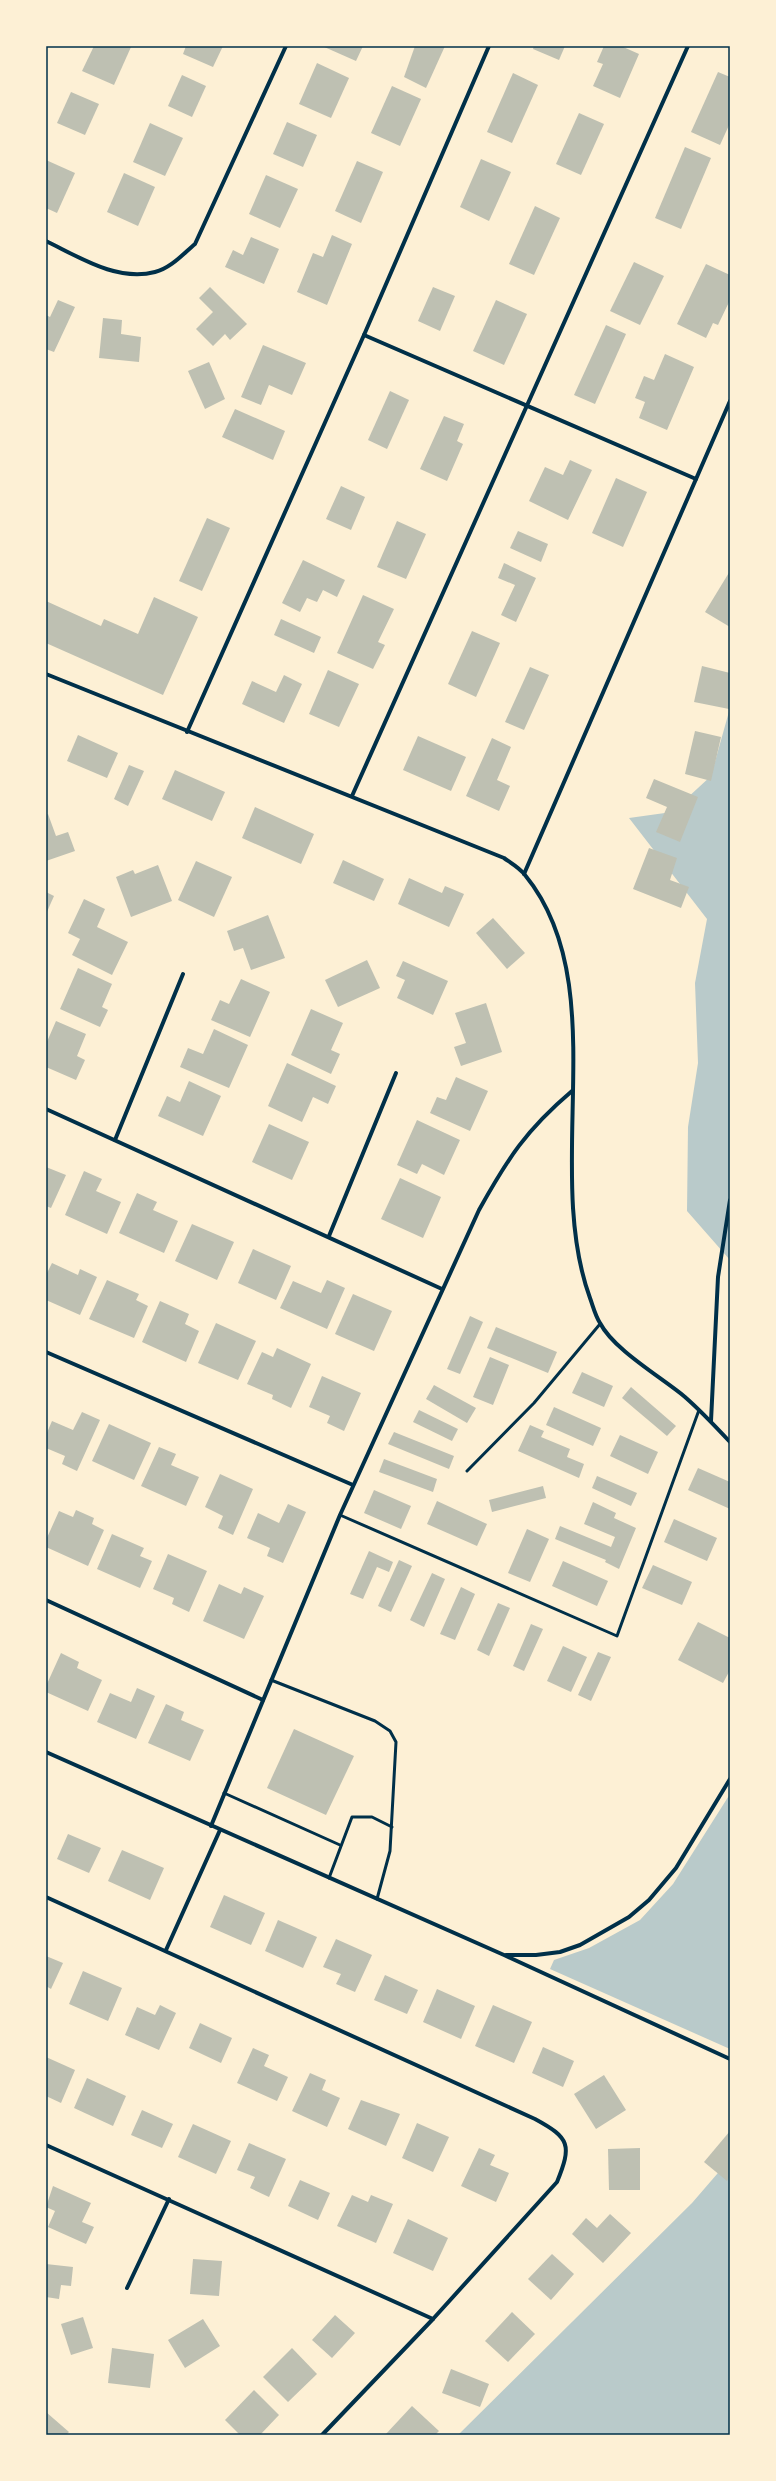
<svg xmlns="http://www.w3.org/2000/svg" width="776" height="2481" font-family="Overpass,sans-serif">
	<rect width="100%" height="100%" fill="#fdf0d5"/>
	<g fill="#b9caca">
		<polygon points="730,708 730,1260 687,1211 688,1127 698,1063 695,983 707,919 629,818 672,812 711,776"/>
		<polygon points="730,1794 730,2049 550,1969 554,1960 589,1948 640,1920 673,1884"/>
		<polygon points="730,2159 730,2435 458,2435 692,2203"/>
	</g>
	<g fill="#bec0b2">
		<polygon points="94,46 131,47 114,85 82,71"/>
		<polygon points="186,46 223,46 213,67 183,54"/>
		<polygon points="322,46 363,46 356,61"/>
		<polygon points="415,46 445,46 426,88 404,77"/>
		<polygon points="534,46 565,46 559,60 533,49"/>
		<polygon points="604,46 621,46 639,54 620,98 593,86 603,64 597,62"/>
		<polygon points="317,63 349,78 331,118 299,104"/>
		<polygon points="718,72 730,77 730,123 720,145 691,132"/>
		<polygon points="513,73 538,85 512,143 487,132"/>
		<polygon points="182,75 206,86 192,117 168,106"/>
		<polygon points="392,86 421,99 400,146 371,133"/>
		<polygon points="71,92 99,104 85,135 57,123"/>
		<polygon points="579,113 604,124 581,175 556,164"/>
		<polygon points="287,122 317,135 303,167 273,154"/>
		<polygon points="150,123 183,138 165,176 133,162"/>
		<polygon points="685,147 711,158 681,229 655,218"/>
		<polygon points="481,159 511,172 489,221 460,207"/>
		<polygon points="46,160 75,173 57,213 46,208"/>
		<polygon points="357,161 383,172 361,223 335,211"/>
		<polygon points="124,173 155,187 138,226 107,212"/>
		<polygon points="266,175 298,189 280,228 249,214"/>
		<polygon points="535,206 560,218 534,275 509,264"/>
		<polygon points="332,235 352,244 327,305 297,292 313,253 323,257"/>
		<polygon points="251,237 279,249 264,284 225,267 233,250 243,255"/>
		<polygon points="634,262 664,276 640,325 610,311"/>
		<polygon points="706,264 730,275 730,300 718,325 713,323 706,338 677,324"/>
		<polygon points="210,287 247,324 230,340 225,334 213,346 196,329 213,312 199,298"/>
		<polygon points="433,287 455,296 440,331 418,321"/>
		<polygon points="58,300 75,307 54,352 46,349 46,315 50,317"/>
		<polygon points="496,300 527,314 504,365 473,351"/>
		<polygon points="103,318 122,320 121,334 141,337 139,362 99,358"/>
		<polygon points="606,325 626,334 595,404 574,395"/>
		<polygon points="263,345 306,363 292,395 269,385 261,405 241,397"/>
		<polygon points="665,354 694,367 667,430 639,418 645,402 635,398 644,376 654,380"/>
		<polygon points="209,362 225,399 205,409 188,371"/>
		<polygon points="390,391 409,400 387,449 368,440"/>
		<polygon points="235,409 285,431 273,460 222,437"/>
		<polygon points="444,416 464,424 457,441 463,444 447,481 420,469"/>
		<polygon points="570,460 592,470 568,520 529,501 545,467 563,475"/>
		<polygon points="616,478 647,492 623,547 592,533"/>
		<polygon points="341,486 365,497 351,530 326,519"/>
		<polygon points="207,518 230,528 202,591 179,581"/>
		<polygon points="397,521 426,534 406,579 377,567"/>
		<polygon points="518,531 548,544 541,562 510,548"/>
		<polygon points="303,560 345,580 337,597 323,590 317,602 307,598 300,612 282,603"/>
		<polygon points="504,563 536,578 516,622 501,615 515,585 498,578"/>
		<polygon points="730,571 730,627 705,612"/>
		<polygon points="363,595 394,609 378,642 385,645 373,669 337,653"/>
		<polygon points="154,597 198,617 163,695 46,643 46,601 101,626 104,619 138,634"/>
		<polygon points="281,619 321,637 314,653 274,635"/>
		<polygon points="472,631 500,643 476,697 448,684"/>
		<polygon points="702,666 730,673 729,709 694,702"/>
		<polygon points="530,667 549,675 524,730 505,722"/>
		<polygon points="328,670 359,684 339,727 309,714"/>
		<polygon points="284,675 302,684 284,723 242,704 252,681 276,692"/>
		<polygon points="695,731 721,737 711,781 685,774"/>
		<polygon points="78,735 118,753 107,778 67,761"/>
		<polygon points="418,736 466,757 451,791 403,770"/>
		<polygon points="492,738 511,747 497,780 510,786 499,811 466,796"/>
		<polygon points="129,765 144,771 128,806 114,799"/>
		<polygon points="175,770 225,792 212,821 162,799"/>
		<polygon points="654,779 698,797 680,842 656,832 667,807 646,798"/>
		<polygon points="255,807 314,834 301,864 242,838"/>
		<polygon points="48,814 56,836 68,832 75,851 46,861 46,815"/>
		<polygon points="649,848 677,858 670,880 689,887 681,908 633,889"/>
		<polygon points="343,860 384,879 374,901 333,883"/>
		<polygon points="196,861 232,877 214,917 178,900"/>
		<polygon points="158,865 172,901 131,917 116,877 133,870 135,874"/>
		<polygon points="409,878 442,893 445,886 464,894 449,927 398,904"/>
		<polygon points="46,892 54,896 46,914"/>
		<polygon points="84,899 105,909 97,927 128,942 112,975 72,955 80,939 68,933"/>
		<polygon points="268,915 285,958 251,970 243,948 234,951 227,931"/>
		<polygon points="493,918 525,953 507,969 476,933"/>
		<polygon points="367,960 380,988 338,1007 325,980"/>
		<polygon points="403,961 448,981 433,1015 397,998 405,980 396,976"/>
		<polygon points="78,968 112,984 102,1007 108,1010 100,1027 60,1009"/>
		<polygon points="241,979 270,992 250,1037 211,1020 220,1000 229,1004"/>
		<polygon points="486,1003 502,1052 461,1066 454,1047 466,1043 455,1013"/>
		<polygon points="311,1009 343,1023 331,1050 340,1054 331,1074 291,1055"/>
		<polygon points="56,1021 86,1034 77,1056 85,1060 76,1080 46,1067 46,1044"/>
		<polygon points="214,1029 248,1045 229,1088 180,1067 188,1048 203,1054"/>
		<polygon points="287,1063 336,1086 328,1104 313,1097 302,1122 268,1106"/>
		<polygon points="456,1077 488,1091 470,1131 430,1113 437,1097 446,1100"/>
		<polygon points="189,1081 221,1096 203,1136 158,1116 167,1096 180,1102"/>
		<polygon points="417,1120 460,1140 444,1175 422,1164 417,1174 397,1165"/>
		<polygon points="269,1124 309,1142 292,1180 252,1162"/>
		<polygon points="46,1167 66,1175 51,1208 46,1206"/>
		<polygon points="84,1171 102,1179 96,1191 121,1202 107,1234 65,1215"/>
		<polygon points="400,1178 441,1197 423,1238 381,1219"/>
		<polygon points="137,1193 157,1202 153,1210 178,1221 164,1253 119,1233"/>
		<polygon points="192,1224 234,1242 217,1280 175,1261"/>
		<polygon points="253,1249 291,1266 276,1300 238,1283"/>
		<polygon points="52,1263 78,1275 80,1269 97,1277 80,1315 46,1300 46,1275"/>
		<polygon points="107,1280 139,1294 136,1300 148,1306 134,1338 89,1319"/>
		<polygon points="327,1280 345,1288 327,1329 280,1308 293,1281 321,1293"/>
		<polygon points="353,1294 392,1311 374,1351 335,1334"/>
		<polygon points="160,1301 189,1314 185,1324 199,1331 186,1362 142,1342"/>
		<polygon points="470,1316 483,1322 460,1374 447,1369"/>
		<polygon points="216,1323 256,1341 238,1380 198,1363"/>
		<polygon points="496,1327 557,1352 548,1373 487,1348"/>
		<polygon points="277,1348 311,1364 291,1408 272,1399 273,1395 247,1384 262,1352 273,1357"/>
		<polygon points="490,1357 509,1365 493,1405 473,1397"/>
		<polygon points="582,1372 613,1386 604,1407 572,1393"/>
		<polygon points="322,1376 361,1393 344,1431 327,1423 330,1416 309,1407"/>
		<polygon points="434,1385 476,1408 467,1423 426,1399"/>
		<polygon points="631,1387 676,1426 667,1436 622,1398"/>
		<polygon points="554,1407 601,1428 593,1446 546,1425"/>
		<polygon points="419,1410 458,1429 452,1441 413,1422"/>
		<polygon points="82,1412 100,1420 77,1471 62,1464 65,1456 46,1448 46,1435 52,1421 73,1430"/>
		<polygon points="109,1424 151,1443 134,1480 92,1461"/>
		<polygon points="530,1425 544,1431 541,1437 570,1449 567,1457 584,1464 579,1478 518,1451"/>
		<polygon points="394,1432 454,1456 449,1469 388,1444"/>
		<polygon points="620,1435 658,1452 648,1474 610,1456"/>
		<polygon points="159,1447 176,1454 171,1465 199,1477 186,1506 141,1486"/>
		<polygon points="384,1459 437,1479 433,1492 379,1472"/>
		<polygon points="698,1468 730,1482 730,1509 688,1490"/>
		<polygon points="220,1474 253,1489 233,1535 218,1528 223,1516 205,1507"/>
		<polygon points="597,1476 637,1493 631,1506 592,1488"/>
		<polygon points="543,1486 546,1498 492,1512 489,1500"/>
		<polygon points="374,1490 411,1506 401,1529 364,1513"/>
		<polygon points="437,1501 487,1524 477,1546 427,1524"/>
		<polygon points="593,1502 616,1513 614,1518 636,1528 619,1569 605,1562 606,1560 555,1539 560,1526 611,1547 615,1537 584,1524"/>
		<polygon points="288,1504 306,1512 283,1563 267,1556 270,1548 247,1538 258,1513 279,1523"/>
		<polygon points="76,1510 94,1518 92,1524 104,1530 88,1566 46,1547 46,1540 59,1511 73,1517"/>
		<polygon points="674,1519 717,1538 707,1561 664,1542"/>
		<polygon points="527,1529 549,1539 530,1582 508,1573"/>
		<polygon points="112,1534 144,1548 140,1556 152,1561 140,1588 97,1569"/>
		<polygon points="369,1551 393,1562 389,1572 377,1567 363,1599 350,1594"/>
		<polygon points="168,1554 207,1571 189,1612 172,1604 174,1598 153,1589"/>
		<polygon points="399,1560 412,1566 391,1612 378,1606"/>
		<polygon points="563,1561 608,1581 597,1606 552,1586"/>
		<polygon points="653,1565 692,1582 682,1605 642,1588"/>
		<polygon points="432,1573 445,1579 424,1627 410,1620"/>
		<polygon points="219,1584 241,1594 244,1587 264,1596 244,1639 203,1621"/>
		<polygon points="461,1587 475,1594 455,1640 440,1634"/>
		<polygon points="498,1603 510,1608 489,1656 477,1650"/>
		<polygon points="698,1622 730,1638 730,1670 723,1683 678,1660"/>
		<polygon points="531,1624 543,1629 524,1671 513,1666"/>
		<polygon points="563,1646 587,1657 571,1692 547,1681"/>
		<polygon points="598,1652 611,1657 591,1701 578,1695"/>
		<polygon points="61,1653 79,1662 77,1668 102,1680 88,1711 46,1692 46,1686"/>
		<polygon points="137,1688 155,1696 136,1739 97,1722 110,1693 131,1702"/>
		<polygon points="166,1704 184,1712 181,1720 204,1730 190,1761 148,1743"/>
		<polygon points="294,1729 354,1756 326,1815 267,1788"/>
		<polygon points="68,1834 101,1848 89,1873 57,1859"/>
		<polygon points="122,1850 164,1868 150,1900 108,1881"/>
		<polygon points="224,1895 265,1913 251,1945 210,1927"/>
		<polygon points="278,1920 317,1937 303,1968 265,1951"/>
		<polygon points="336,1939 372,1955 355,1992 336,1984 341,1974 323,1967"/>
		<polygon points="46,1956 63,1963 51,1989 46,1986"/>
		<polygon points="83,1971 122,1988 108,2021 69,2004"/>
		<polygon points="385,1975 418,1990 407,2014 374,2000"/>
		<polygon points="437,1989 475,2006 461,2039 423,2022"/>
		<polygon points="160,2005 176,2013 159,2050 125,2035 137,2007 155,2015"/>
		<polygon points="493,2005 532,2022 514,2063 475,2046"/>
		<polygon points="200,2023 232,2038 221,2063 189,2048"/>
		<polygon points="543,2047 574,2061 563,2087 532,2073"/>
		<polygon points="253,2048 269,2055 264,2066 288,2077 277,2101 237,2083"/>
		<polygon points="46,2057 75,2070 61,2103 46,2096"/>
		<polygon points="310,2073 326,2080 322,2090 340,2098 327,2127 292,2111"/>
		<polygon points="604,2075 626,2110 596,2129 574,2094"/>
		<polygon points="87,2078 126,2096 113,2126 74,2108"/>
		<polygon points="361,2100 400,2114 386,2146 348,2129"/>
		<polygon points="142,2110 173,2124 162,2148 131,2135"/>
		<polygon points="417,2123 449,2137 433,2172 402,2158"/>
		<polygon points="193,2124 231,2141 216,2174 178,2157"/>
		<polygon points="730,2131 730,2176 727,2181 704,2162"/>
		<polygon points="249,2143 286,2159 269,2197 250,2188 255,2177 237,2170"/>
		<polygon points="479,2148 495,2155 490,2165 509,2173 496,2202 461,2186"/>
		<polygon points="640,2148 640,2190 609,2190 608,2149"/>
		<polygon points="300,2180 330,2193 318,2220 288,2206"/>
		<polygon points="53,2186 91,2203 82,2222 94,2227 86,2244 48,2227 55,2211 46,2207"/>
		<polygon points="352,2195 368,2202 371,2195 393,2204 376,2243 337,2226"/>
		<polygon points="610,2214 631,2233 603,2263 572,2234 586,2218 597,2228"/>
		<polygon points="408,2219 448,2238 433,2271 393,2253"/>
		<polygon points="552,2254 574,2274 551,2300 528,2279"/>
		<polygon points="193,2259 222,2261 219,2296 190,2294"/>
		<polygon points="46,2264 73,2267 71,2286 61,2285 59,2299 46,2297"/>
		<polygon points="512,2312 535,2334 508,2362 485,2341"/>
		<polygon points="335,2315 355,2333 332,2358 312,2340"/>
		<polygon points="83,2317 93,2348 71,2355 61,2324"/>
		<polygon points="203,2319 220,2346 185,2368 168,2340"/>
		<polygon points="112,2348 154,2354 150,2388 108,2383"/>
		<polygon points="292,2348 317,2374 288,2402 263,2377"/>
		<polygon points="451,2369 489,2384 480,2407 442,2393"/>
		<polygon points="254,2390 279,2415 260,2435 240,2435 225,2420"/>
		<polygon points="412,2406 439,2431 435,2435 385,2435"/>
		<polygon points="46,2412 69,2432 66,2435 46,2435"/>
	</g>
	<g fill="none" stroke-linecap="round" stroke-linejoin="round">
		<g stroke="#003049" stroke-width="3">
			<polyline points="467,1471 534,1403 600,1324"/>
			<polyline points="340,1515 617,1636 699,1410"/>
			<polyline points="271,1680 375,1721 390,1731 396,1742 390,1851 377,1899"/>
			<polyline points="224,1793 340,1845"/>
			<polyline points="329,1878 352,1817 372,1817 392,1827"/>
		</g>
		<g stroke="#003049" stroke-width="4">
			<path d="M 46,241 C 79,257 117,282 155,272 C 171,268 183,254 195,244 L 286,46"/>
			<polyline points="364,335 696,479"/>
			<path d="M 46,674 L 504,858 C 511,863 520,868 525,875 C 615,985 542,1167 590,1298 C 593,1306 595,1315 600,1323 C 614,1350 661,1377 685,1397 C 701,1411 716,1427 730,1442"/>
			<polyline points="187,732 364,335 489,46"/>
			<polyline points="352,796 688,46"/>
			<polyline points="524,874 730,401"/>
			<polyline points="46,1109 442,1289"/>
			<polyline points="115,1140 183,974"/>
			<polyline points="329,1236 396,1073"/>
			<polyline points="46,1352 353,1485"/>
			<polyline points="711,1421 718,1277 730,1200"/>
			<polyline points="46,1600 263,1700"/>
			<polyline points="46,1752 504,1955 730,2059"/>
			<path d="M 211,1826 L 340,1515 L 479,1210 C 508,1158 526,1130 572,1091"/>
			<path d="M 46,1897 L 535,2119 C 570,2138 572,2145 557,2182 L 433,2319 L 322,2435"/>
			<polyline points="166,1950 220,1830"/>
			<polyline points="506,1955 536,1955 560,1952 580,1945 629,1917 649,1900 676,1868 730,1779"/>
			<polyline points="46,2145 433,2319"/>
			<polyline points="127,2288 169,2199"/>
		</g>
	</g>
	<rect width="776" height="2481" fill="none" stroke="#fdf0d5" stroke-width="94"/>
	<rect x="47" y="47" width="682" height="2387" fill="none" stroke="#003049" stroke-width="1.5"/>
</svg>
